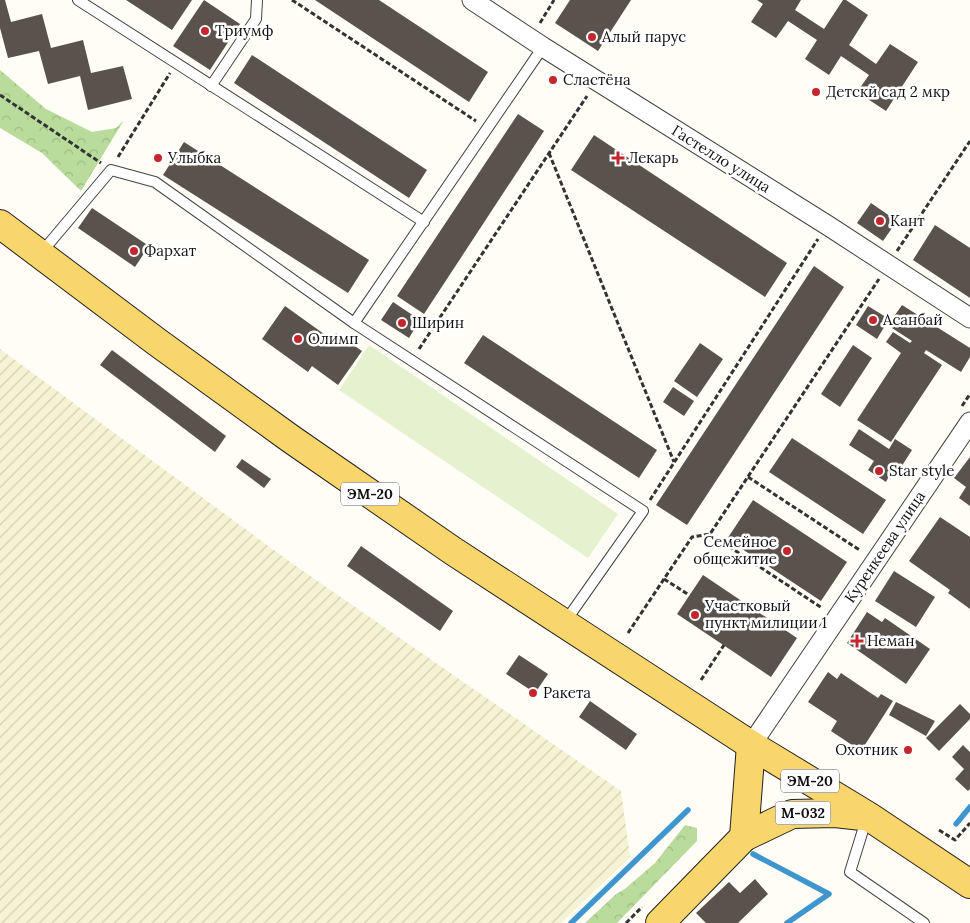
<svg xmlns="http://www.w3.org/2000/svg" width="970" height="923" font-family="Lora,serif">
	<defs>
		<pattern id="farmland-furrows" width="10" height="10" patternUnits="userSpaceOnUse" patternTransform="scale(1.25)"><rect width="10" height="10" fill="#f6f3d4"/><path d="M-1 1l2-2M0 10L10 0M9 11l2-2" fill="none" stroke="#d2cfb5"/></pattern>
		<pattern id="forest-crowns" width="20" height="18" patternUnits="userSpaceOnUse" patternTransform="scale(1.25)"><rect width="20" height="18" fill="#b9dc9c"/><path d="M2 6a3 3 0 1 1 6 0M12 15a3 3 0 1 1 6 0" fill="none" stroke="#9ebc85"/></pattern>
	</defs>
	<rect width="100%" height="100%" fill="#fffdf5"/>
	<polygon fill="url(#farmland-furrows)" points="0,349 293,564 621,791 630,857 561,923 0,923"/>
	<g fill="url(#forest-crowns)">
		<polygon points="0,70 46,109 92,132 116,128 124,120 81,191 42,153 0,128"/>
		<polygon points="685,825 697,828 697,841 617,923 585,923 615,895 626,888 655,863"/>
	</g>
	<polygon fill="#e6f2cf" points="369,345 618,514 588,558 339,390"/>
	<g fill="none" stroke-linecap="round" stroke-linejoin="round">
		<g stroke="#3f96cf" stroke-width="5.5">
			<polyline points="956,824 970,807"/>
			<polyline points="753,854 829,894 787,923"/>
			<polyline points="571,923 688,810"/>
		</g>
	</g>
	<g fill="#5a524d">
		<polygon points="0,0 5,0 11,22 42,14 51,48 83,40 91,73 123,66 132,99 88,110 80,76 48,84 39,51 8,58 0,28"/>
		<polygon points="126,0 192,0 172,30"/>
		<polygon points="204,0 240,24 210,70 173,46"/>
		<polygon points="315,0 379,0 488,72 469,102"/>
		<polygon points="570,0 631,0 598,51 555,23"/>
		<polygon points="757,0 801,0 795,10 824,29 843,0 846,0 868,15 849,45 876,64 890,44 918,62 886,111 857,92 869,75 841,56 829,75 805,59 817,40 788,21 776,38 751,22 763,4"/>
		<polygon points="252,55 427,170 409,198 234,83"/>
		<polygon points="518,114 544,131 424,314 397,296"/>
		<polygon points="594,135 787,263 765,297 571,170"/>
		<polygon points="184,142 369,260 348,293 163,175"/>
		<polygon points="871,203 897,221 883,241 857,223"/>
		<polygon points="92,208 149,246 135,267 78,228"/>
		<polygon points="935,225 970,248 970,298 913,260"/>
		<polygon points="814,266 844,287 687,525 656,505"/>
		<polygon points="393,302 420,320 409,338 381,320"/>
		<polygon points="902,305 970,348 970,357 961,372 926,350 924,353 942,365 891,442 857,420 901,353 886,342 893,332 910,343 912,341 892,328 899,317 895,315"/>
		<polygon points="285,306 331,339 336,333 362,351 338,385 312,366 308,372 262,339"/>
		<polygon points="868,306 889,319 877,339 856,325"/>
		<polygon points="483,335 657,450 639,478 464,363"/>
		<polygon points="700,343 723,359 697,397 674,381"/>
		<polygon points="853,345 872,358 840,407 821,394"/>
		<polygon points="112,350 226,436 215,452 100,365"/>
		<polygon points="673,387 694,401 684,416 663,402"/>
		<polygon points="859,429 889,449 895,439 912,450 896,475 891,472 886,482 868,470 874,461 849,445"/>
		<polygon points="792,438 886,500 863,534 769,472"/>
		<polygon points="970,457 970,506 959,498 966,487 954,478"/>
		<polygon points="242,459 271,479 264,488 236,467"/>
		<polygon points="753,500 847,562 821,601 727,539"/>
		<polygon points="940,517 970,537 970,609 948,593 950,590 909,561"/>
		<polygon points="361,546 453,611 440,631 347,566"/>
		<polygon points="894,571 935,597 916,627 875,601"/>
		<polygon points="703,575 797,638 771,677 677,614"/>
		<polygon points="867,612 882,622 885,618 930,649 906,684 847,643"/>
		<polygon points="519,655 548,674 535,693 506,674"/>
		<polygon points="828,672 837,679 841,673 878,698 881,694 893,701 861,751 831,731 837,721 808,702"/>
		<polygon points="590,701 637,734 626,750 579,717"/>
		<polygon points="896,702 935,721 926,736 889,715"/>
		<polygon points="960,704 970,714 970,719 939,751 926,738"/>
		<polygon points="963,745 970,752 970,789 968,791 955,779 964,769 952,757"/>
		<polygon points="755,879 768,894 738,923 706,923 696,913 729,882 740,893"/>
	</g>
	<g fill="none" stroke-linecap="round" stroke-linejoin="round">
		<g stroke="#444" stroke-width="12">
			<g id="service">
				<polyline points="78,0 424,222"/>
				<polyline points="211,86 256,19 257,0"/>
				<polyline points="41,253 111,170 155,182 354,323 543,47"/>
				<polyline points="354,323 643,511 565,622"/>
				<polyline points="867,817 850,872 924,923"/>
			</g>
		</g>
		<g stroke="#444" stroke-width="21">
			<g id="minor">
				<polyline points="472,0 543,47 827,225 970,318"/>
				<polyline points="751,745 970,422"/>
			</g>
		</g>
		<g stroke="#222" stroke-width="30">
			<g id="primary">
				<polyline points="0,224 157,342 291,439 453,551 751,745 868,816 970,884"/>
				<polyline points="744,837 751,745"/>
				<polyline points="660,923 744,837 792,814 835,813 862,816"/>
			</g>
		</g>
		<g stroke="#333" stroke-width="3" stroke-dasharray="5 2.5" stroke-linecap="butt">
			<polyline points="292,0 476,121"/>
			<polyline points="540,23 554,0"/>
			<polyline points="0,95 101,163"/>
			<polyline points="549,153 674,462"/>
			<polyline points="118,157 170,73"/>
			<polyline points="897,251 970,141"/>
			<polyline points="419,349 587,96"/>
			<polyline points="962,406 970,394"/>
			<polyline points="748,477 861,551"/>
			<polyline points="650,500 818,239"/>
			<polyline points="710,534 822,608"/>
			<polyline points="664,579 689,595"/>
			<polyline points="628,633 692,537 710,534 879,279"/>
			<polyline points="701,680 724,645"/>
			<polyline points="939,830 955,840 970,823"/>
			<polyline points="626,923 642,907"/>
		</g>
		<use href="#service" stroke="#fff" stroke-width="10"/>
		<use href="#minor" stroke="#fff" stroke-width="19"/>
		<use href="#primary" stroke="#f9d66b" stroke-width="28"/>
	</g>
	<g fill="#c4262e" stroke="#fff" stroke-width="2">
		<circle cx="205" cy="31" r="5"/>
		<circle cx="592" cy="37" r="5"/>
		<circle cx="553" cy="80" r="5"/>
		<circle cx="816" cy="92" r="5"/>
		<circle cx="158" cy="158" r="5"/>
		<path d="M615.5 150.5h5v5h5v5h-5v5h-5v-5h-5v-5h5z"/>
		<circle cx="880" cy="221" r="5"/>
		<circle cx="134" cy="251" r="5"/>
		<circle cx="873" cy="320" r="5"/>
		<circle cx="402" cy="323" r="5"/>
		<circle cx="298" cy="339" r="5"/>
		<circle cx="879" cy="471" r="5"/>
		<circle cx="787" cy="551" r="5"/>
		<circle cx="695" cy="615" r="5"/>
		<path d="M854.5 633.5h5v5h5v5h-5v5h-5v-5h-5v-5h5z"/>
		<circle cx="533" cy="693" r="5"/>
		<circle cx="908" cy="750" r="5"/>
	</g>
	<g text-anchor="middle" stroke-width="5" stroke-linejoin="round" paint-order="stroke">
		<g fill="#fff" stroke="#585858" stroke-width="1">
			<rect x="341" y="482.5" width="58" height="23" rx="4"/>
			<rect x="781" y="769.5" width="58" height="23" rx="4"/>
			<rect x="775.5" y="801.5" width="55" height="23" rx="4"/>
		</g>
		<g font-size="14" font-weight="bold" fill="#111">
			<text x="370" y="499">ЭМ-20</text>
			<text x="810" y="786">ЭМ-20</text>
			<text x="803" y="818">M-032</text>
		</g>
		<g font-size="15" fill="#111" stroke="#fff" text-anchor="start">
			<text x="215" y="36">Триумф</text>
			<text x="602" y="42">Алый парус</text>
			<text x="563" y="85">Сластёна</text>
			<text x="826" y="97">Детскй сад 2 мкр</text>
			<text x="168" y="163">Улыбка</text>
			<text x="628" y="163">Лекарь</text>
			<text x="890" y="226">Кант</text>
			<text x="144" y="256">Фархат</text>
			<text x="883" y="325">Асанбай</text>
			<text x="412" y="328">Ширин</text>
			<text x="308" y="344">Олимп</text>
			<text x="889" y="476">Star style</text>
			<text x="777" y="547" text-anchor="end">Семейное<tspan x="777" dy="17">общежитие</tspan></text>
			<text x="705" y="611">Участковый<tspan x="705" dy="17">пункт милиции 1</tspan></text>
			<text x="867" y="646">Неман</text>
			<text x="543" y="698">Ракета</text>
			<text x="898" y="755" text-anchor="end">Охотник</text>
		</g>
		<g font-size="15" fill="#111" stroke="#fff">
			<text transform="translate(721 159) rotate(32)" y="5">Гастелло улица</text>
			<text transform="translate(885 547) rotate(-56)" y="5">Куренкеева улица</text>
		</g>
	</g>
</svg>
